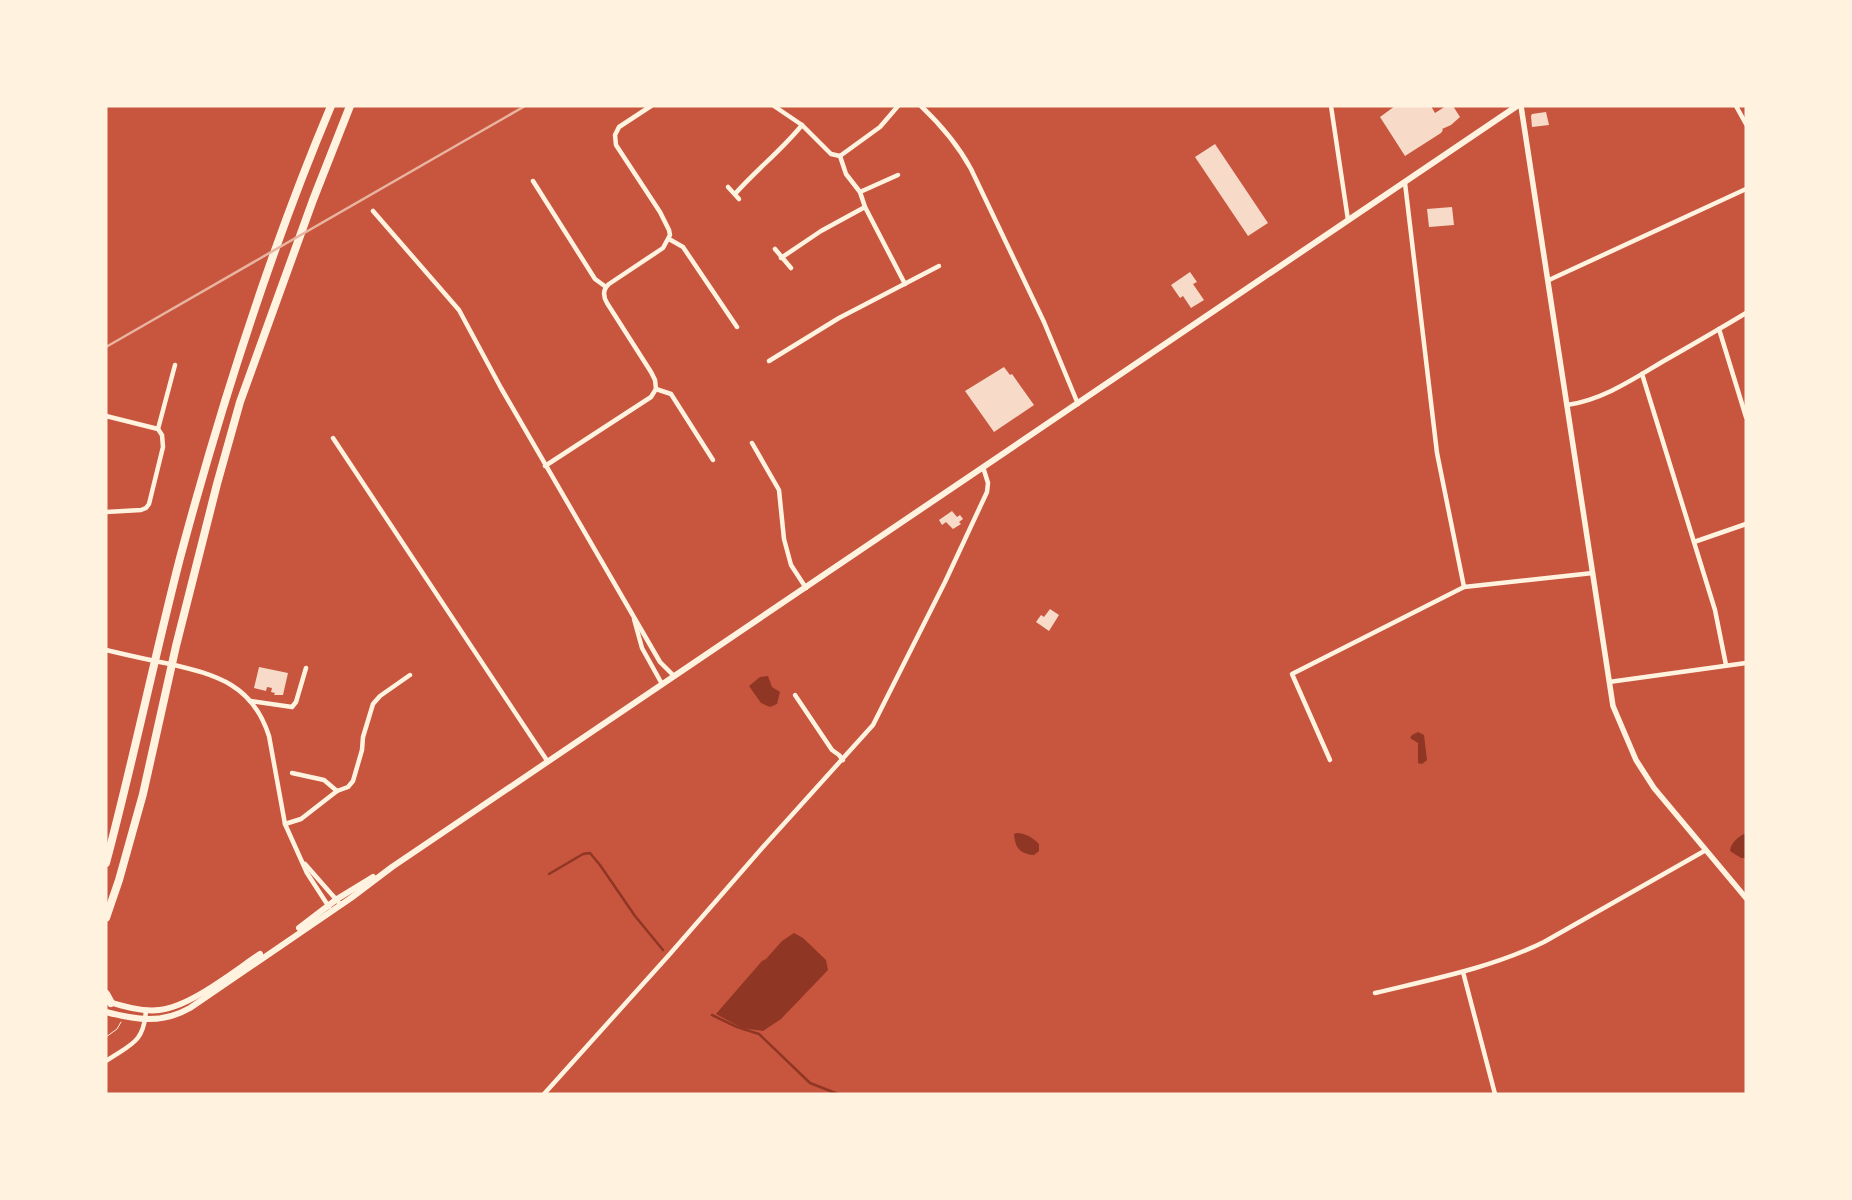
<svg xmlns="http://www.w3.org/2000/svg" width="1852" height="1200" font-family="'Public Sans',sans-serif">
	<rect width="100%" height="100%" fill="#c8553d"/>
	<g fill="#8f3625">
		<polygon points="768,676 772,687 780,692 777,704 770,707 761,703 749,686 760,677"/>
		<polygon points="1418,732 1424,735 1427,760 1422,764 1418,763 1418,743 1410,738 1412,735"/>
		<path d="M 1017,833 C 1026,833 1033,838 1039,844 L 1039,851 L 1034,855 C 1020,854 1015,848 1014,834 Z"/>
		<path d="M 1746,833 L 1746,858 L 1741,858 L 1730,851 C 1731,842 1738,837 1746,833 Z"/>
		<polygon points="794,933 803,938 826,960 828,970 781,1019 763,1031 742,1028 716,1014 762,961 766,959 782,941"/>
	</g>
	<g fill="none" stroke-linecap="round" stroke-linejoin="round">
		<g stroke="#8f3625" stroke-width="2.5">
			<polyline points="549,874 583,854 590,853 600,865 635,916 663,950"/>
			<polyline points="712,1015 737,1027 759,1034 810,1083 838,1094"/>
		</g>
	</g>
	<g fill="#f7dbc8">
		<polygon points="1395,106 1431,106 1435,113 1446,106 1453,106 1460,117 1451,125 1442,129 1443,130 1441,133 1405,156 1380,117"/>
		<polygon points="1546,112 1549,125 1532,127 1531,116 1532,114"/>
		<polygon points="1215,144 1268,223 1248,236 1195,157"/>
		<polygon points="1452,207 1454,225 1429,227 1427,209"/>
		<polygon points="1190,272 1197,282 1193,284 1204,300 1191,308 1183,296 1180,298 1171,285"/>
		<polygon points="1004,367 1010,375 1012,374 1034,405 994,432 965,391"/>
		<polygon points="952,511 957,517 960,515 963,519 959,522 961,524 953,529 946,522 942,525 939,520"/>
		<polygon points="1050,609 1059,615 1049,631 1036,622 1041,615 1044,617"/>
		<polygon points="259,667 288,673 283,695 274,695 275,693 271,692 272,688 267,687 266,691 254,688"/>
	</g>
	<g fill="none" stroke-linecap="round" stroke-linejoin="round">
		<polyline stroke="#fff3e0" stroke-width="1" points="106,1037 117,1029 121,1022"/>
		<g stroke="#fff3e0" stroke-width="4.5">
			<polyline points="774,106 802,125 831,154 840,156 880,127 898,106"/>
			<path d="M 921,106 C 941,125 958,145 971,169 L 1044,322 L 1078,404"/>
			<polyline points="1331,106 1348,220"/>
			<polyline points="1736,106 1746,124"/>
			<polyline points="840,156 846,174 860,192 865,207 905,284"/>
			<polyline points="533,181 595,279 606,287"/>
			<polyline points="1405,183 1437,453 1464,587 1593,573"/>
			<polyline points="728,187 739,199"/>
			<polyline points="860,192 898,175"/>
			<path d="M 735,194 C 756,170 782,150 802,125"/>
			<polyline points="373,211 459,310 501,388 660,662 674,676"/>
			<polyline points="669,239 683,247 737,327"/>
			<polyline points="775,249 791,268"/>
			<polyline points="781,258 821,231 865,207"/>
			<polyline points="1549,280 1746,189"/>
			<polyline points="1719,329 1746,417"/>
			<polyline points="769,361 839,318 939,266"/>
			<polyline points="1642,374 1715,610 1726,665"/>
			<polyline points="656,389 671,394 713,460"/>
			<path d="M 1567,405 C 1602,400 1632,380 1662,362 C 1690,346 1718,330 1746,313"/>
			<polyline points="106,416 158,429"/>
			<polyline points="333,438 548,762"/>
			<polyline points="752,443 779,490 784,539 791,565 806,588"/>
			<path d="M 545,466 L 651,397 L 656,389 L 655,380 L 651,372 L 607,303 C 603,296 603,289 609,284 L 663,248 L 670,235 L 669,230 L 660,212 L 616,145 L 615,135 L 619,127 L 651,106"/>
			<polyline points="106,512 141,510 146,508 149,504 163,447 162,435 158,429 175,365"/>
			<polyline points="1694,542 1746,524"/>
			<polyline points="634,619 642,648 662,684"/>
			<path d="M 106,650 C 127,655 149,660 170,664 C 217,675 253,685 269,736 L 285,824 L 307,873 L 329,907"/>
			<polyline points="1609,682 1746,663"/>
			<polyline points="795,695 832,750 839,755 843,760"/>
			<polyline points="250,701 292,707 296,702 306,668"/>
			<polyline points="1330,760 1292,674 1464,587"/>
			<polyline points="292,773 324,780 337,791"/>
			<polyline points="285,824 301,819 337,791 348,787 353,781 362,750 363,737 373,704 380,696 410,675"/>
			<polyline points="305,864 341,905"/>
			<polyline points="1463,972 1495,1094"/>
			<path d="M 1375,993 C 1433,979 1491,968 1544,942 L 1706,850"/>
			<path d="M 106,1061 C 131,1044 144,1043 146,1010"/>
			<polyline points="544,1094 669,955 763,847 873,725 945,582 987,492 988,483 983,467"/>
		</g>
		<polyline stroke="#fff3e0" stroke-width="5.5" points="1521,106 1613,706 1636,760 1654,788 1746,898"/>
		<g stroke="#fff3e0" stroke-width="6">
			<polyline points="299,928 337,899 373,877"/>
			<path d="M 106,1001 C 122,1006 142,1012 159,1010 C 190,1007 233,972 260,954"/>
			<path d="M 106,1012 C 136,1020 162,1024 190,1008 L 351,898 L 392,867 L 1517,106"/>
		</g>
		<g stroke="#fff3e0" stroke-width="8">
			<path d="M 106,863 C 133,762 154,659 180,558 C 221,405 269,253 331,106"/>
			<polyline points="106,918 119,880 143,794 176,646 217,484 240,402 313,200 350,106"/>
			<polyline points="106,994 111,1003"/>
		</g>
		<polyline stroke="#e9b49f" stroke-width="2.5" points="106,347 525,106"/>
	</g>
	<rect width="1852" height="1200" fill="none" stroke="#fff3e0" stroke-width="215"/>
</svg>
